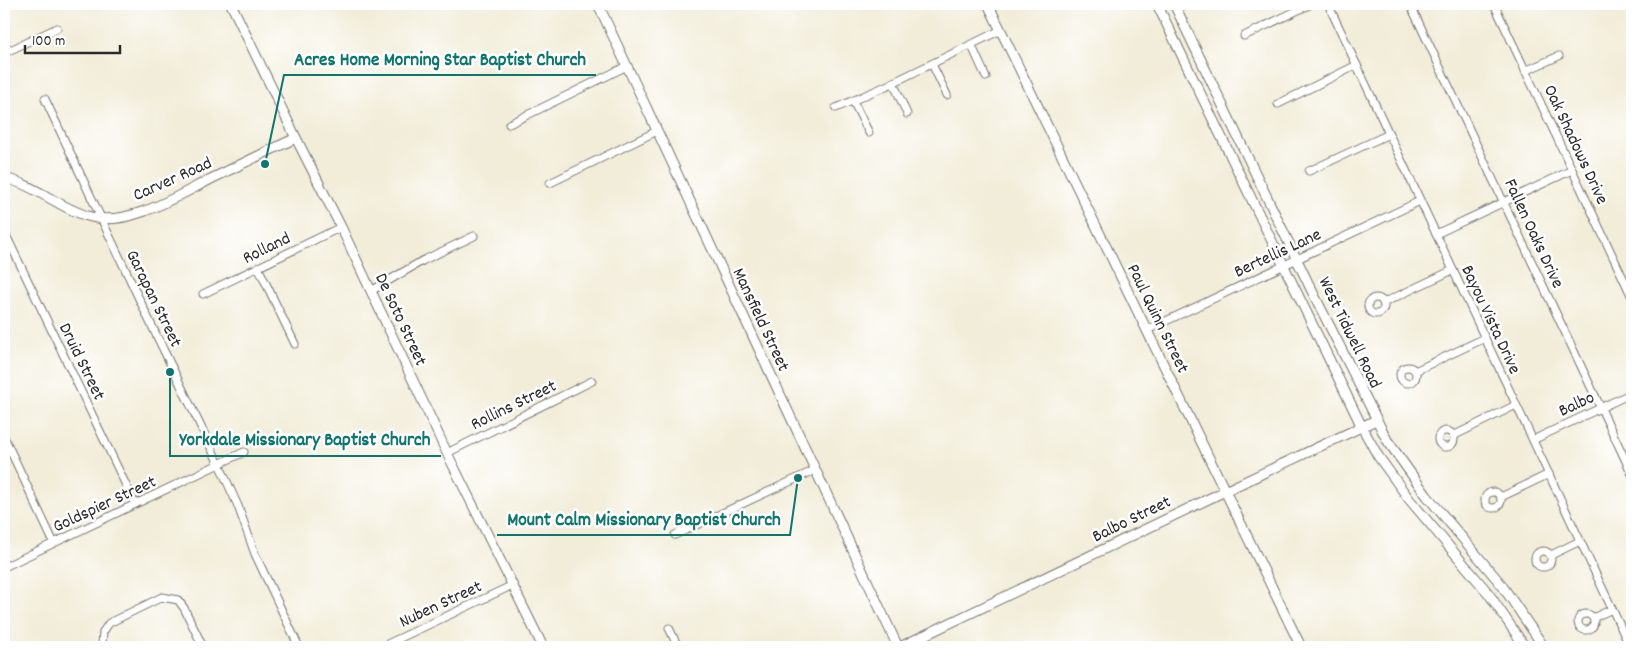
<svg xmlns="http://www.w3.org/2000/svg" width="1636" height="651" font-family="Dekko,sans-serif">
	<rect width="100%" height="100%" fill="#fff"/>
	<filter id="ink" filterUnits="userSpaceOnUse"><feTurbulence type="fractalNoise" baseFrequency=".02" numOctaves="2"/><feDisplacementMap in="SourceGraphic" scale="10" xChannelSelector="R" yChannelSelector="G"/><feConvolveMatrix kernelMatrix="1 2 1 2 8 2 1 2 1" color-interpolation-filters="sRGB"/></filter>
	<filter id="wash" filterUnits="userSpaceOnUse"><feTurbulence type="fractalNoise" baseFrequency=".0096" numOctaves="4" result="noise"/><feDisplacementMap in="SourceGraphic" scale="20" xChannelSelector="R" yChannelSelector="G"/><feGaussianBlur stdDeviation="1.12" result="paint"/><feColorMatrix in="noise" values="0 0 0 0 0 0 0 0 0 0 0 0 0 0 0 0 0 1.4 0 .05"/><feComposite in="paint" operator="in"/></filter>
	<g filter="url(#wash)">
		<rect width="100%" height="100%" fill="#f2edd9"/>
	</g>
	<g filter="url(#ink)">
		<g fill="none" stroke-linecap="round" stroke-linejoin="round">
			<g stroke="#716f68" stroke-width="9">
				<g id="minor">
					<polyline points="1328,4 1630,647 1632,646"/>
					<polyline points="1410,4 1632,474"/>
					<polyline points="1494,4 1632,297"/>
					<polyline points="1244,36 1311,4"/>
					<polyline points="971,44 986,77"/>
					<polyline points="4,53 57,28"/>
					<polyline points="932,64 947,95"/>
					<polyline points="1525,71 1559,56"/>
					<polyline points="893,82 907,114"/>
					<polyline points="45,99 150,322 219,464 238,506 255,554 299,647"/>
					<polyline points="853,101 869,133"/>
					<polyline points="1278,104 1357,65"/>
					<polyline points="836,108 886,86 1001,30"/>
					<polyline points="509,124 627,66"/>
					<polyline points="1309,171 1389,134"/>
					<polyline points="550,183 657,131"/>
					<polyline points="4,231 135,504"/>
					<polyline points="1436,234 1572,170"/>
					<polyline points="258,267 295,344"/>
					<polyline points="371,291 422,261 474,236"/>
					<polyline points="203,294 341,227"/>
					<circle cx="1376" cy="306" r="8"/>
					<polyline points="1383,303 1453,270"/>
					<polyline points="1147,330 1420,201"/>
					<circle cx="1408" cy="375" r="8"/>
					<polyline points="1415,371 1485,338"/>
					<circle cx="1446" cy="439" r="8"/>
					<polyline points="1453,436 1516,405"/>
					<polyline points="4,437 54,543"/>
					<polyline points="1533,440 1632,393"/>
					<polyline points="447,453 592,381"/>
					<circle cx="1493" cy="500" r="8"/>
					<polyline points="1501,497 1549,474"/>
					<polyline points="675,535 815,470"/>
					<circle cx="1543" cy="559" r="8"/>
					<polyline points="1551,555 1580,541"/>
					<polyline points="4,567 244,452"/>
					<circle cx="1586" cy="622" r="8"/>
					<polyline points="1593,618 1612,609"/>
					<polyline points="669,628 678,647"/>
					<polyline points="104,647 102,644 103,632 109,623 162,597 178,600 184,608 203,647"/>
					<polyline points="381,647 513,585"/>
				</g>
			</g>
			<g stroke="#716f68" stroke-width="11">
				<g id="tertiary">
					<polyline points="231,4 296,138 341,227 447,453 543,647"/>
					<polyline points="598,4 898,647"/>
					<polyline points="988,4 1301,647"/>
					<path d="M 4,178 C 36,185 60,209 91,217 C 129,227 179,195 213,178 C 240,165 268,151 296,138"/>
					<polyline points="900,647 1225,491 1376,420"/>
				</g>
			</g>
			<g stroke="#716f68" stroke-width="11">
				<g id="secondary">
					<polyline points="1157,4 1362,427 1378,456 1409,499 1489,594 1525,647"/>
					<polyline points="1174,4 1310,287 1387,440 1427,496 1501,584 1544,647"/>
				</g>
			</g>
			<use href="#minor" stroke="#fff" stroke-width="7"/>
			<use href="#tertiary" stroke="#fff" stroke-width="9"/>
			<use href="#secondary" stroke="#fff" stroke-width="9"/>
		</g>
	</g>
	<g text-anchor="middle" stroke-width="5" stroke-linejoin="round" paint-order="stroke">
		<g font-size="18" fill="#2b2b2b" stroke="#fff">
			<text transform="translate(1577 144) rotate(65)" y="6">Oak Shadows Drive</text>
			<text transform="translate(172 178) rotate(-24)" y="6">Carver Road</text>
			<text transform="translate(1535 233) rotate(65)" y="6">Fallen Oaks Drive</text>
			<text transform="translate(266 247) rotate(-26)" y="6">Rolland</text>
			<text transform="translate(1277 252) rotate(-25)" y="6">Bertellis Lane</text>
			<text transform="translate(155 298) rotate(64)" y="6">Garapan Street</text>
			<text transform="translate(1159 318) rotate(64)" y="6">Paul Quinn Street</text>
			<text transform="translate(402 319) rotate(65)" y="6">De Soto Street</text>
			<text transform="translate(762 319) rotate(65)" y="6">Mansfield Street</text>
			<text transform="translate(1492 319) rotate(65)" y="6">Bayou Vista Drive</text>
			<text transform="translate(1351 332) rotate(64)" y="6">West Tidwell Road</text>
			<text transform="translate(83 361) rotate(64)" y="6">Druid Street</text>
			<text transform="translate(1576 403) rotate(-25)" y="6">Balbo</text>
			<text transform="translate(513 404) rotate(-26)" y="6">Rollins Street</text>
			<text transform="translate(104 503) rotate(-25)" y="6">Goldspier Street</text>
			<text transform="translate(1131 518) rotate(-26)" y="6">Balbo Street</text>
			<text transform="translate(440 603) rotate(-25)" y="6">Nuben Street</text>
		</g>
	</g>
	<path fill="none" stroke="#0f766e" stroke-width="2" d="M265 164L284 75H596M170 372L170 456H441M798 478L790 535H497"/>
	<g fill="#0f766e" stroke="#fff" stroke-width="2">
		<circle cx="265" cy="164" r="5"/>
		<circle cx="170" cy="372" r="5"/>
		<circle cx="798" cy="478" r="5"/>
	</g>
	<g font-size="19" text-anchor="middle" font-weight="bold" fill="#0f766e" stroke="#fff" stroke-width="5" stroke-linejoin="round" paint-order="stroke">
		<text x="440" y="65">Acres Home Morning Star Baptist Church</text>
		<text x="305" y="445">Yorkdale Missionary Baptist Church</text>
		<text x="644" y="525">Mount Calm Missionary Baptist Church</text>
	</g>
	<rect width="1636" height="651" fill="none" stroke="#fff" stroke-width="20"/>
	<path d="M25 45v8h95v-8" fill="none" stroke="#2b2b2b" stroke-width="2.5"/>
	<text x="32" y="45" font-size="15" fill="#2b2b2b" stroke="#ffffff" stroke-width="4" paint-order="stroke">100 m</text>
</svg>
